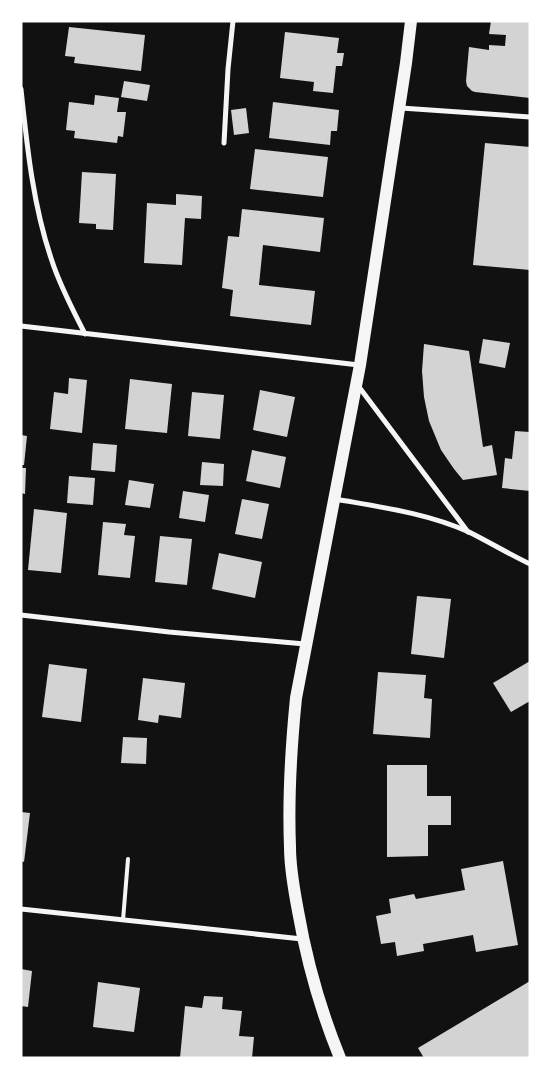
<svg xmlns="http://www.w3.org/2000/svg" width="551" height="1079" font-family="'Roboto Condensed',sans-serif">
	<rect width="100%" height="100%" fill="#111"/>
	<g fill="#d3d3d3">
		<polygon points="491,21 530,21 530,98 475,92 472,91 467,86 466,81 469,47 489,50 489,45 505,46 506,35 489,34"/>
		<polygon points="69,27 145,35 141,71 74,63 75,57 65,56"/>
		<polygon points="285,32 339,38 337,53 344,53 342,66 336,66 333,93 313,91 314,82 280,78"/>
		<polygon points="124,81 150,85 147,101 121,97"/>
		<polygon points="95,95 119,98 117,112 126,112 123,137 118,136 117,143 74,138 75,131 66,130 69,102 94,105"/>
		<polygon points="273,102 339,110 337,131 331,131 330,145 269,138"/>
		<polygon points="246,108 249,133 234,135 231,110"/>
		<polygon points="485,143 530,147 530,270 473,265"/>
		<polygon points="255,149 328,157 323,197 250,189"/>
		<polygon points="82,172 116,174 113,230 96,229 96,224 79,223"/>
		<polygon points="176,194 202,196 201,219 185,218 182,265 144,263 147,203 176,205"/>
		<polygon points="242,209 324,218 320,252 263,245 259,285 315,291 311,325 230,316 233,290 222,288 228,236 239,237"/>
		<polygon points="483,339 510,343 505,368 479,363"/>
		<polygon points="424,344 469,351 483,447 492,445 497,475 463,480 454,469 441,450 429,421 424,397 422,371"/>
		<polygon points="69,378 87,380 82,433 50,429 54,392 68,394"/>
		<polygon points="130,379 172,384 167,433 125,429"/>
		<polygon points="260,390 295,397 287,437 253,430"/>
		<polygon points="192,392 224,395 220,439 188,436"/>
		<polygon points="515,431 530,432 530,491 502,488 505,458 512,459"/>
		<polygon points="21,435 27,436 24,465 21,465"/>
		<polygon points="93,443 117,445 115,472 91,470"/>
		<polygon points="252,450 286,457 280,488 246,481"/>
		<polygon points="202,462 224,464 223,486 200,485"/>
		<polygon points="21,468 26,468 25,494 21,493"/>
		<polygon points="69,476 95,478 93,505 67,503"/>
		<polygon points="129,480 154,484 150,508 125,505"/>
		<polygon points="183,491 209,495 205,522 179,518"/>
		<polygon points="242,499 269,504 262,539 235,534"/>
		<polygon points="34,509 67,513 61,573 28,570"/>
		<polygon points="103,522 126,524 124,535 135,536 130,578 98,575"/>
		<polygon points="160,536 192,539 187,585 155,582"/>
		<polygon points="219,553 262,562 255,598 212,589"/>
		<polygon points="417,596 451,599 444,658 411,654"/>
		<polygon points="530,661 530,701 511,712 493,683"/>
		<polygon points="49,664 87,669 81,722 42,717"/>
		<polygon points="378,672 426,675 424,698 432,699 430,738 373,734"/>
		<polygon points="143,678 185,683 181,718 159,715 158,723 138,720"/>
		<polygon points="123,737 147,738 146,764 121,763"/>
		<polygon points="387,765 427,765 427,796 451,796 451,825 428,825 428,856 387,857"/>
		<polygon points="21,812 30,813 24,862 21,861"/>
		<polygon points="503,861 518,945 476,952 473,935 423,944 424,951 397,956 395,942 381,944 376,916 391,913 389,899 414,894 416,899 465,890 461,869"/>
		<polygon points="21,969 32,971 28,1007 21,1006"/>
		<polygon points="530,981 530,1058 424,1058 418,1048"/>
		<polygon points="98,982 140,988 134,1032 93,1027"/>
		<polygon points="204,996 223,997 222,1009 242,1011 239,1036 254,1037 252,1058 180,1058 185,1006 202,1008"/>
	</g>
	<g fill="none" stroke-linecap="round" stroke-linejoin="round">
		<polyline stroke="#f5f5f5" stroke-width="4" points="123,920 128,859"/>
		<g stroke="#f5f5f5" stroke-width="5">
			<path d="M 21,89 C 27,146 33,206 52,261 C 60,286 73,310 85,334"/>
			<polyline points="401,108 530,117"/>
			<polyline points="224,143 228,69 233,21"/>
			<polyline points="21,326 359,365"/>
			<polyline points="359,387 468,532"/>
			<path d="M 335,499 C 380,507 427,513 469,532 C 489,542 509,554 530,564"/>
			<polyline points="21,615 169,632 305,644"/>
			<polyline points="21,909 302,939"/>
		</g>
		<path stroke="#f5f5f5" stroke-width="12" d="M 340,1058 C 320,1009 307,963 298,911 C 294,890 290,868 290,847 C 288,797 291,748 296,698 L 360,365 L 406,63 L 411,21"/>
	</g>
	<rect width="551" height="1079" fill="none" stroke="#ffffff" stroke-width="45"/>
</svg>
